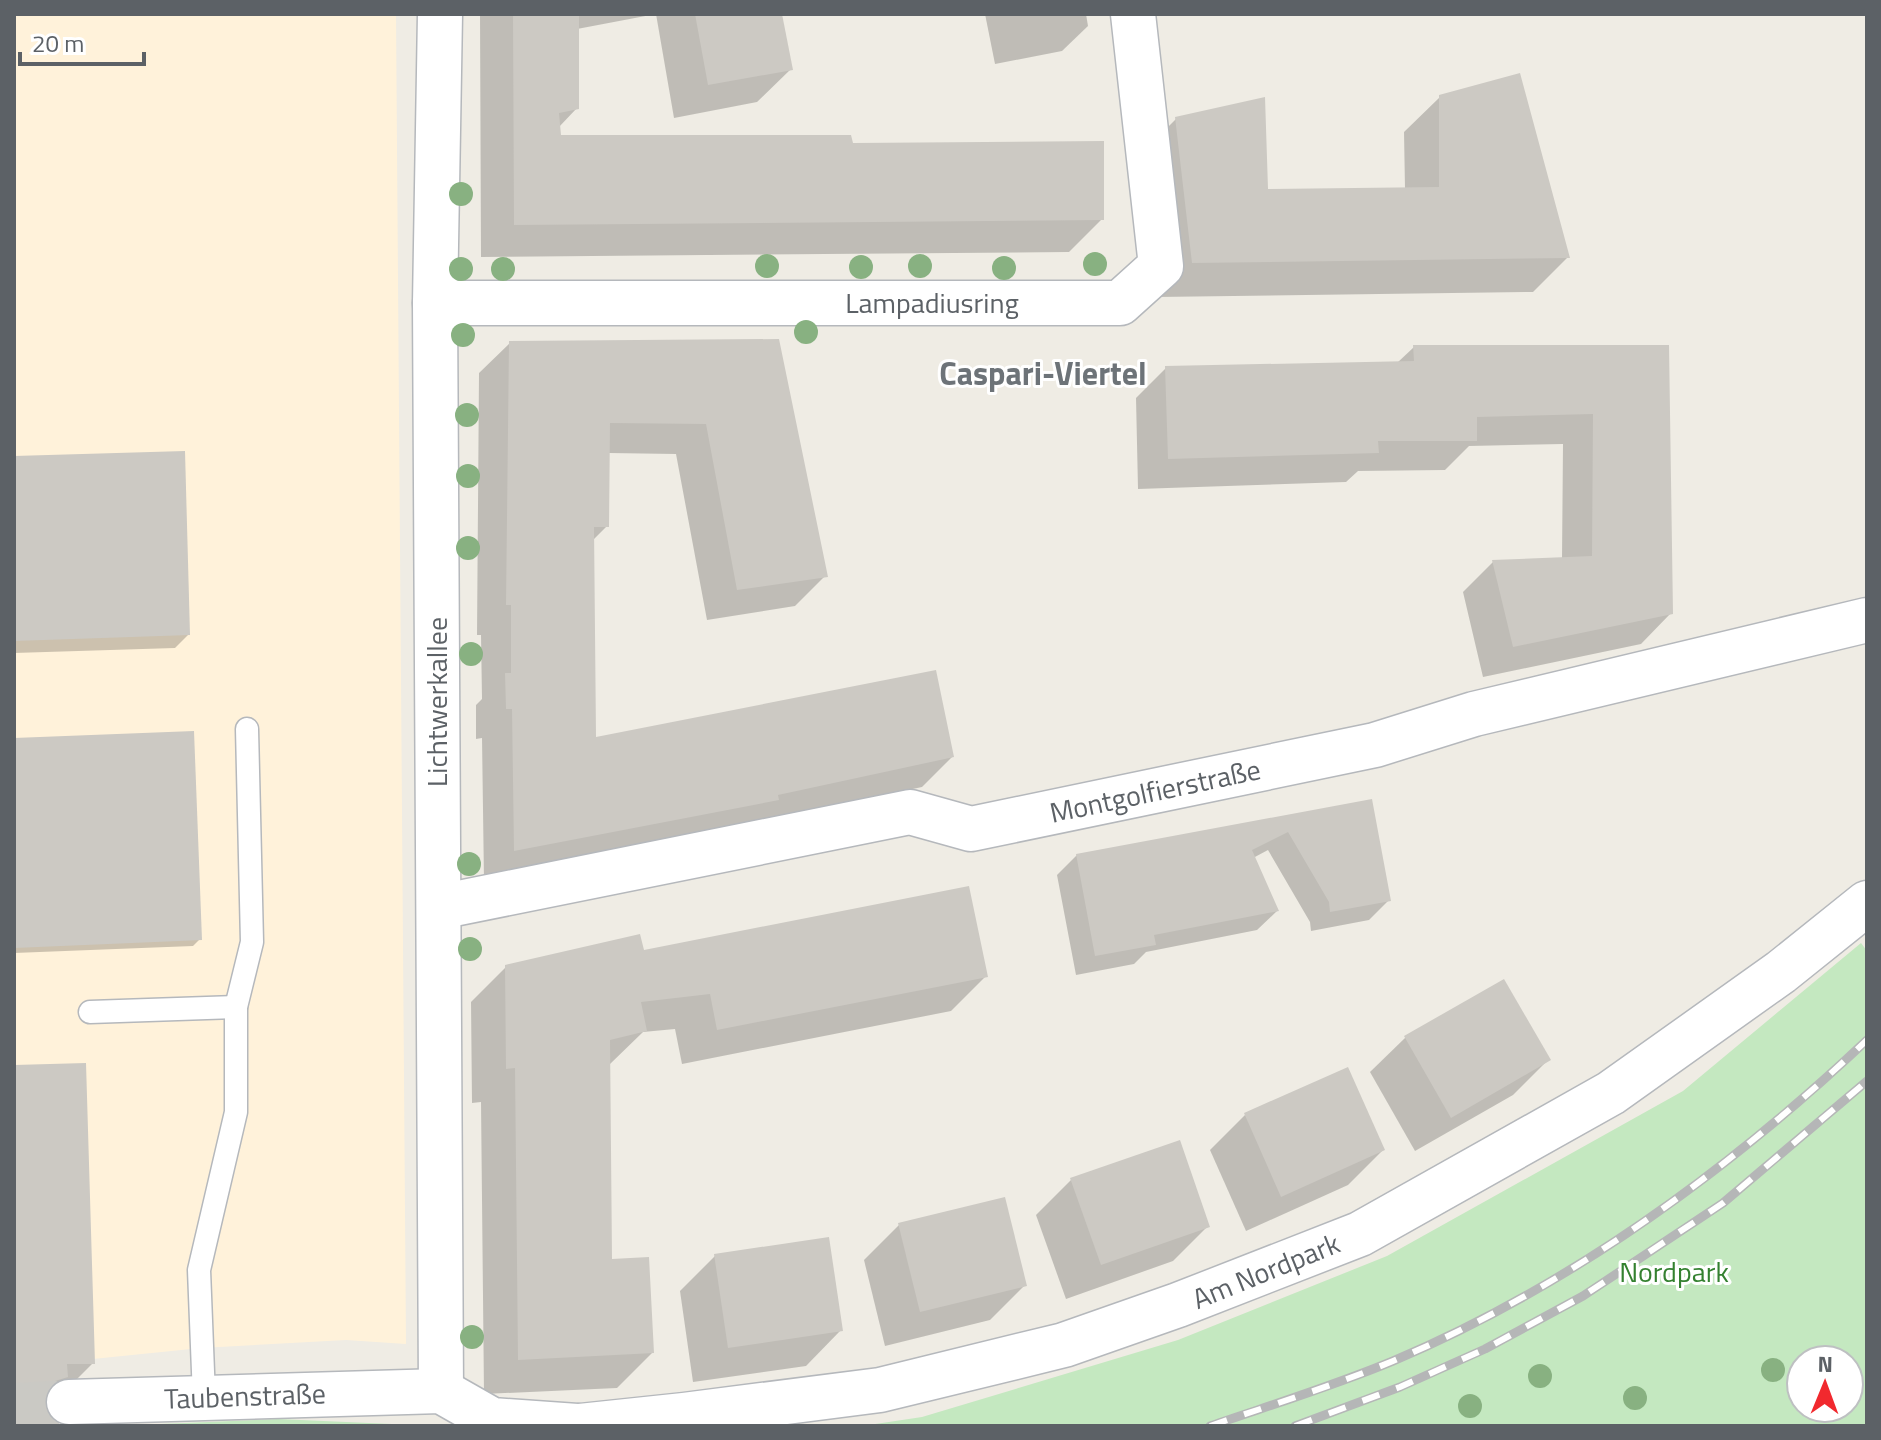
<svg xmlns="http://www.w3.org/2000/svg" width="1881" height="1440" font-family="'Titillium Web',sans-serif">
	<rect width="100%" height="100%" fill="#efece4"/>
	<polygon fill="#fff2da" points="14,14 396,14 406,1344 346,1340 201,1348 14,1367"/>
	<g fill="#c4e8c0" fill-rule="evenodd">
		<path d="M 1861,943 L 1867,951 L 1867,1426 L 862,1426 L 922,1417 L 1178,1340 L 1387,1256 L 1683,1091 ZM 1801,1360 L 1849,1360 L 1849,1408 L 1801,1408 Z"/>
		<polygon points="278,1419 437,1426 112,1426"/>
	</g>
	<g fill="#0003">
		<polygon points="480,14 780,14 791,69 757,102 674,118 656,14 577,29 577,108 559,127 560,137 851,145 1102,219 1069,252 481,257"/>
		<polygon points="985,14 1086,14 1088,26 1062,51 995,64"/>
		<polygon points="1440,97 1568,257 1533,292 1157,297 1141,154 1176,119 1266,191 1405,189 1404,132"/>
		<polygon points="777,341 825,576 795,606 707,620 676,454 608,453 607,526 592,541 594,739 952,757 922,787 484,881 482,738 476,739 476,705 482,699 481,635 477,635 479,373 510,343"/>
		<polygon points="1414,347 1667,347 1671,613 1641,644 1483,677 1463,592 1493,562 1562,559 1563,444 1469,446 1445,470 1358,471 1346,482 1138,489 1136,398 1166,368 1397,363"/>
		<polygon points="14,458 188,635 175,648 14,653"/>
		<polygon points="14,740 200,939 193,946 14,953"/>
		<polygon points="1370,801 1389,900 1369,920 1311,931 1310,922 1268,850 1253,858 1277,911 1257,930 1146,952 1134,964 1076,975 1057,875 1077,855"/>
		<polygon points="643,953 986,976 951,1011 682,1064 675,1029 643,1032 609,1065 610,1261 652,1353 617,1388 484,1394 481,1102 472,1103 471,1002 506,967"/>
		<polygon points="1406,1037 1548,1060 1513,1095 1415,1151 1370,1072"/>
		<polygon points="14,1067 93,1363 58,1398 43,1399 46,1415 58,1426 14,1426"/>
		<polygon points="1245,1115 1383,1150 1348,1185 1246,1231 1210,1150"/>
		<polygon points="1071,1180 1208,1226 1173,1261 1066,1299 1036,1215"/>
		<polygon points="899,1225 1025,1285 990,1320 885,1346 864,1260"/>
		<polygon points="715,1256 841,1330 806,1366 693,1382 680,1291"/>
	</g>
	<g fill="#ccc9c3">
		<polygon points="513,14 579,14 579,109 559,113 561,135 851,135 853,143 1104,141 1104,220 514,225"/>
		<polygon points="695,14 782,14 793,70 708,85"/>
		<polygon points="1520,73 1570,258 1192,263 1175,117 1265,97 1268,189 1439,187 1439,95"/>
		<polygon points="779,339 828,577 737,590 706,424 610,423 609,527 594,527 596,737 936,670 954,757 778,795 779,800 514,851 512,709 506,709 505,673 511,673 511,605 506,605 509,341"/>
		<polygon points="1413,345 1669,345 1673,614 1513,647 1492,560 1592,556 1593,414 1477,417 1477,441 1378,441 1379,453 1168,459 1165,366 1414,361"/>
		<polygon points="185,451 190,635 14,641 14,456"/>
		<polygon points="194,731 202,940 14,948 14,738"/>
		<polygon points="1372,799 1391,901 1330,912 1329,902 1288,832 1252,850 1279,911 1154,935 1156,945 1095,956 1076,854"/>
		<polygon points="969,886 988,977 717,1030 710,994 641,1002 647,1031 610,1040 612,1259 649,1257 654,1353 518,1360 515,1068 506,1069 505,965 640,934 644,950"/>
		<polygon points="1504,979 1551,1060 1451,1118 1404,1036"/>
		<polygon points="86,1063 95,1364 67,1364 68,1377 55,1381 47,1391 44,1404 47,1414 57,1424 65,1426 14,1426 14,1065"/>
		<polygon points="1348,1067 1385,1150 1281,1197 1244,1113"/>
		<polygon points="1180,1140 1210,1227 1101,1265 1070,1178"/>
		<polygon points="1005,1197 1027,1286 920,1312 898,1223"/>
		<polygon points="829,1237 843,1331 728,1348 714,1254"/>
	</g>
	<g fill="none" stroke-linecap="round" stroke-linejoin="round">
		<polyline stroke="#cac9c4" stroke-width="44" stroke-dasharray="44 22" stroke-linecap="butt" points="14,1405 69,1402"/>
		<g stroke="#b5b8bc" stroke-width="25">
			<g id="lane">
				<polyline points="90,1012 236,1007"/>
				<polyline points="204,1397 199,1270 236,1112 236,1007 252,942 247,729"/>
			</g>
		</g>
		<g stroke="#b5b8bc" stroke-width="47">
			<g id="street">
				<polyline points="440,14 435,303 441,1391"/>
				<polyline points="435,303 1120,303 1161,266 1133,14"/>
				<polyline points="439,907 910,812 971,829 1375,745 1474,714 1867,620"/>
				<polyline points="69,1402 441,1391 492,1420 577,1426"/>
				<polyline points="580,1426 684,1415 880,1390 1064,1345 1178,1305 1360,1234 1611,1093 1781,972 1867,903"/>
			</g>
		</g>
		<use href="#lane" stroke="#fff" stroke-width="22"/>
		<use href="#street" stroke="#fff" stroke-width="44"/>
		<g stroke="#b5b6b7" stroke-width="9">
			<g id="rail">
				<path d="M 1210,1426 C 1271,1405 1333,1386 1393,1361 C 1570,1286 1728,1171 1867,1040"/>
				<polyline points="1295,1426 1400,1387 1485,1349 1583,1296 1723,1203 1867,1081"/>
			</g>
		</g>
		<use href="#rail" stroke="#fff" stroke-width="6" stroke-dasharray="18" stroke-linecap="butt"/>
	</g>
	<g fill="#88b181">
		<circle cx="461" cy="194" r="12"/>
		<circle cx="1095" cy="264" r="12"/>
		<circle cx="767" cy="266" r="12"/>
		<circle cx="920" cy="266" r="12"/>
		<circle cx="861" cy="267" r="12"/>
		<circle cx="1004" cy="268" r="12"/>
		<circle cx="461" cy="269" r="12"/>
		<circle cx="503" cy="269" r="12"/>
		<circle cx="806" cy="332" r="12"/>
		<circle cx="463" cy="335" r="12"/>
		<circle cx="467" cy="415" r="12"/>
		<circle cx="468" cy="476" r="12"/>
		<circle cx="468" cy="548" r="12"/>
		<circle cx="471" cy="654" r="12"/>
		<circle cx="469" cy="864" r="12"/>
		<circle cx="470" cy="949" r="12"/>
		<circle cx="472" cy="1337" r="12"/>
		<circle cx="1773" cy="1370" r="12"/>
		<circle cx="1540" cy="1376" r="12"/>
		<circle cx="1635" cy="1398" r="12"/>
		<circle cx="1470" cy="1406" r="12"/>
	</g>
	<g text-anchor="middle" stroke-width="6" stroke-linejoin="round" paint-order="stroke">
		<g font-size="28" fill="#5c6166" stroke="#fff">
			<text x="932" y="313">Lampadiusring</text>
			<text transform="translate(437 702) rotate(-90)" y="10">Lichtwerkallee</text>
			<text transform="translate(1155 791) rotate(-12)" y="10">Montgolfierstraße</text>
			<text transform="translate(1266 1271) rotate(-22)" y="10">Am Nordpark</text>
			<text transform="translate(245 1396) rotate(-2)" y="10">Taubenstraße</text>
		</g>
		<g font-size="28" fill="#348130" stroke="#fff">
			<text x="1674" y="1282">Nordpark</text>
		</g>
		<g font-size="32" font-weight="bold" fill="#6d7378" stroke="#fff">
			<text x="1043" y="385">Caspari-Viertel</text>
		</g>
	</g>
	<rect width="1881" height="1440" fill="none" stroke="#5c6166" stroke-width="32"/>
	<g transform="translate(1825 1384) rotate(1)"><circle r="38" fill="#ffffff" stroke="#bec0c2" stroke-width="2"/>
	<path d="M0-6L14 30L0 20L-14 30Z" fill="#f1292e"/>
	<text y="-12" font-size="22" font-weight="bold" text-anchor="middle" fill="#5c6166">N</text>
	</g>
	<path d="M20 52v12h124v-12" fill="none" stroke="#5c6166" stroke-width="4"/>
	<text x="32" y="52" font-size="24" fill="#5c6166" stroke="#ffffff" stroke-width="6" paint-order="stroke">20 m</text>
</svg>
